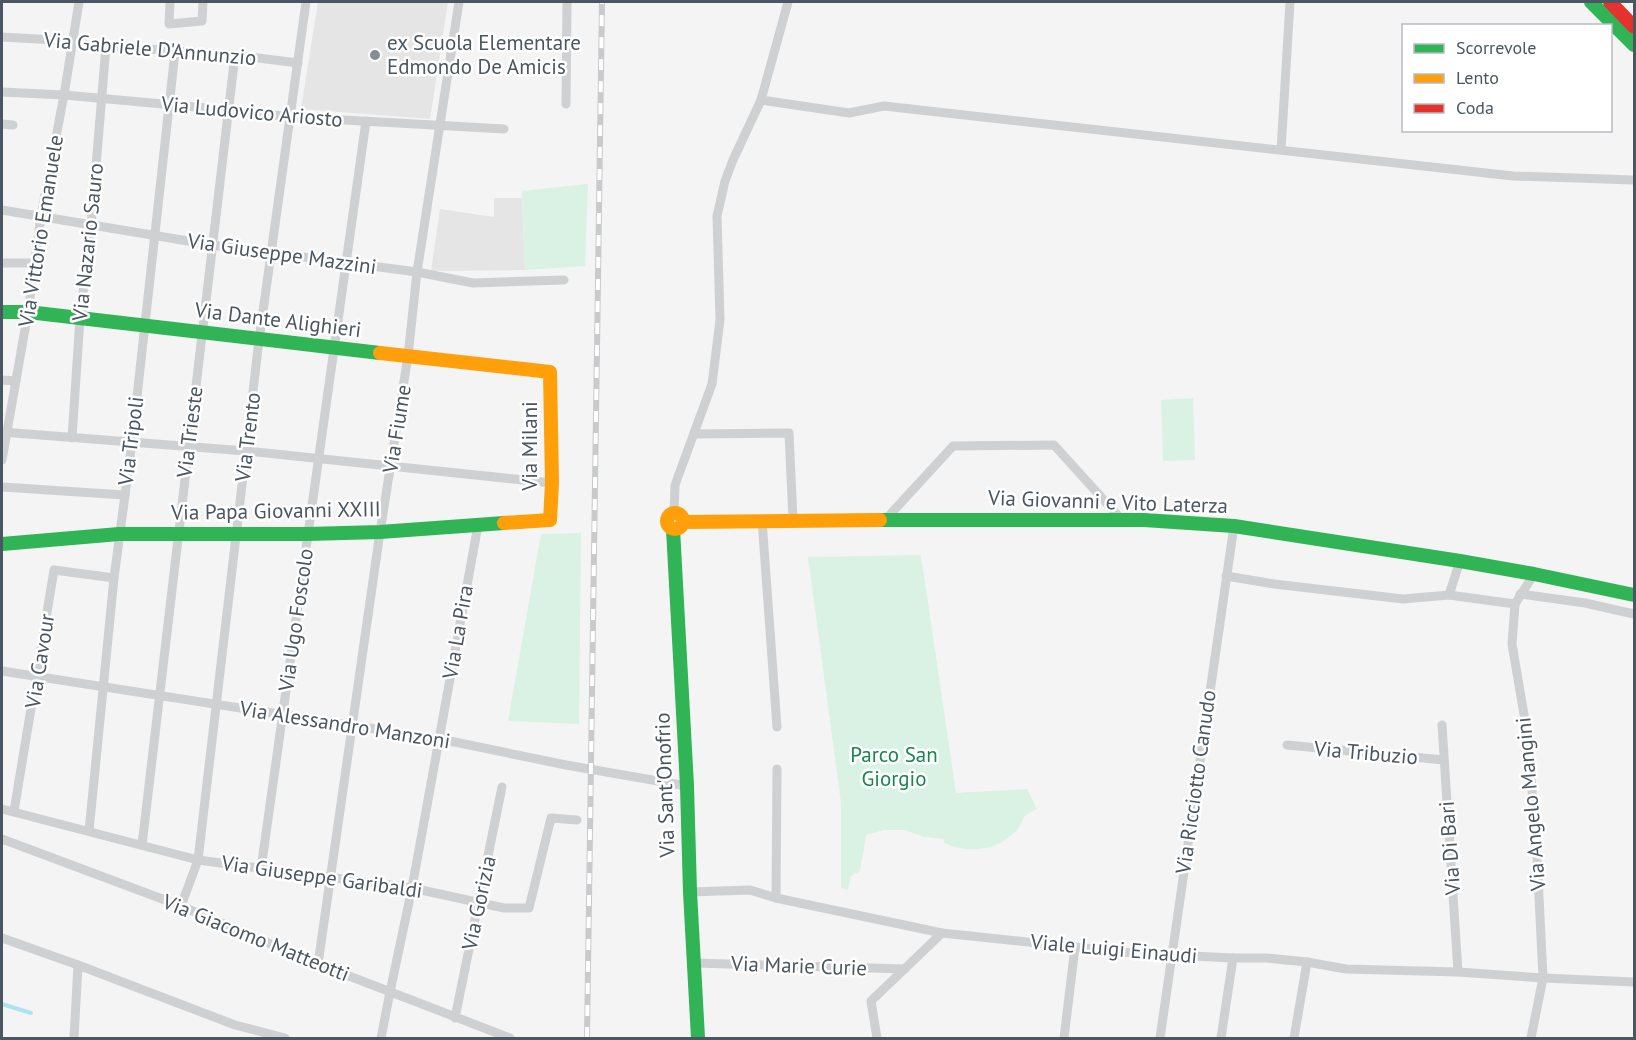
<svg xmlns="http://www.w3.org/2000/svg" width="1636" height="1040" font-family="'PT Sans',sans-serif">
	<rect width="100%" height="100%" fill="#f4f4f4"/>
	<g fill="#e6e5e6">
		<polygon points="318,2 448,2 430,119 301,109"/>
		<polygon points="494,198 522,198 525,270 431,271 440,209 494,217"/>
	</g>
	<g fill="#d9f2e3">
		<polygon points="588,184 585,266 525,270 522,191"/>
		<polygon points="1193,398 1195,460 1163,461 1161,400"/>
		<polygon points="581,533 579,724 508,721 541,534"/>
		<path d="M 921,555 L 956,793 L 1027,789 L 1037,809 C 1033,811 1028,813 1025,816 C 1021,821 1020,828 1015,832 C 997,851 967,854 944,843 L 944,839 L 924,837 L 905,830 L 884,830 L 866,835 L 860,871 L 851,876 L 848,890 L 841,888 L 841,803 L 808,557 Z"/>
	</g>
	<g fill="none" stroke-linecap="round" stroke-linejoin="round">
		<polyline stroke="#aee2f0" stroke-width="4" points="2,1004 31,1013"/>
		<g stroke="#ced0d2" stroke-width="9">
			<polyline points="170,2 169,24 202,21 203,2"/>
			<polyline points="2,37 73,41 106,46 235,55 298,63"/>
			<polyline points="2,92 64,95 229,110 291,117 504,129"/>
			<polyline points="761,100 849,113 884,106 1513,176 1634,180"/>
			<polyline points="566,104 567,2"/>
			<polyline points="2,124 13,125"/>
			<polyline points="1281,150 1290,2"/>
			<polyline points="2,210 212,245 417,272 473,283 564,280"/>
			<polyline points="2,263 35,263"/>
			<polyline points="2,380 16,381"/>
			<polyline points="2,432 246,451 552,483"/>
			<polyline points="694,434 789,433 793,520"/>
			<polyline points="72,438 80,318 91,226 106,46"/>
			<polyline points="2,460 28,312 41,216 64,95 79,2"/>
			<polyline points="2,487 125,495"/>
			<polyline points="674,513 675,485 712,384 720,320 717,216 725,181 733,160 761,100 788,2"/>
			<polyline points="762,520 777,727"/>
			<polyline points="885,520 953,446 1054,445 1121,519"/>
			<polyline points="1226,576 1274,584 1403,599 1449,595 1515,604"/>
			<polyline points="1520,594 1585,603 1634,614"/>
			<polyline points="1449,595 1460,561"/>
			<polyline points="2,671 440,739 566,765 687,786"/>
			<polyline points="1442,725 1458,972"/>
			<polyline points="1287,745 1444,760"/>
			<polyline points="2,809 198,860 412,888 504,908 529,908 551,818 577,820"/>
			<polyline points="14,811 54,570 114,578"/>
			<polyline points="89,831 114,578 132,442 175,52"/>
			<polyline points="2,839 181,906 318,964 510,1038"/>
			<polyline points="142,845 235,55"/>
			<path d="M 261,869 C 298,620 329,370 366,121"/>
			<polyline points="690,892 750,890 776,898 942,933 1132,953 1233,958 1266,958 1307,962 1346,969 1458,972 1543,978 1634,982"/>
			<polyline points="776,898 777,769"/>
			<polyline points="181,906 198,860 259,340 306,2"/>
			<polyline points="2,938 78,965 235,1025 285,1038"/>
			<polyline points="694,963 905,969"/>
			<polyline points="318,964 380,532 408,356 417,272 459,2"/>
			<polyline points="455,1018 502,787"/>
			<polyline points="74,1038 78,965"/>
			<polyline points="381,1038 390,992 412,888 478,525"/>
			<polyline points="877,1038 871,1001 942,933"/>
			<polyline points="1064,1038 1075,947"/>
			<polyline points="1160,1038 1234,526"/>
			<polyline points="1221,1038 1233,958"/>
			<polyline points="1294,1038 1307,962"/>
			<polyline points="1531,1038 1543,978 1537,856 1528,738 1512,644 1515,604 1534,574"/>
		</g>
		<g stroke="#30b455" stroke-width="14">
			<polyline points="1591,2 1634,45"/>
			<polyline points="2,312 28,312 380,353"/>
			<polyline points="880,520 1144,520 1234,526 1460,561 1534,574 1634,595"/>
			<polyline points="673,529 687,786 690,892 698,1038"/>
			<polyline points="2,544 119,534 308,534 380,532 504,523"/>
		</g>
		<g stroke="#ff9f0a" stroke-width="14">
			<polyline points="380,353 550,372 552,483 550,520 504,523"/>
			<circle cx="675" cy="521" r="8"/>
			<polyline points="683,522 880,520"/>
		</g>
		<polyline stroke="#e5322d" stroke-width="14" points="1610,2 1634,27"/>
		<g stroke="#c9cacc" stroke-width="6">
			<polyline id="rail" points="587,1038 602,2"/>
		</g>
		<use href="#rail" stroke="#fff" stroke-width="4" stroke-dasharray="11" stroke-linecap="butt"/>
	</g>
	<circle fill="#868d94" stroke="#fff" stroke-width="2" cx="375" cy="55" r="6"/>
	<g text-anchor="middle" stroke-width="5" stroke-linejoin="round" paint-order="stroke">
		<g font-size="21" fill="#4a5661" stroke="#fff" text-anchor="start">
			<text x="387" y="50">ex Scuola Elementare<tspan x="387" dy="24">Edmondo De Amicis</tspan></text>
		</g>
		<g font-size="21" fill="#4a5661" stroke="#fff">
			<text transform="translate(150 49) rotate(5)" y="7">Via Gabriele D'Annunzio</text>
			<text transform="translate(252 112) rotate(5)" y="7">Via Ludovico Ariosto</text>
			<text transform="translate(41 231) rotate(-81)" y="7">Via Vittorio Emanuele</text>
			<text transform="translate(88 242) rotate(-84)" y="7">Via Nazario Sauro</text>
			<text transform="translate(282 254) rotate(8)" y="7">Via Giuseppe Mazzini</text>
			<text transform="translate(278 320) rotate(7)" y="7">Via Dante Alighieri</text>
			<text transform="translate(397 429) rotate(-81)" y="7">Via Fiume</text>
			<text transform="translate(190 432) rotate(-83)" y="7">Via Trieste</text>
			<text transform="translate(248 437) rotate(-83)" y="7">Via Trento</text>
			<text transform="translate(131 441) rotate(-83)" y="7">Via Tripoli</text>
			<text transform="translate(530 446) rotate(-90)" y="7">Via Milani</text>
			<text transform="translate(1108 502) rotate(2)" y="7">Via Giovanni e Vito Laterza</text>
			<text transform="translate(276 511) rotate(-1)" y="7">Via Papa Giovanni XXIII</text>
			<text transform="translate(296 620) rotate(-82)" y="7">Via Ugo Foscolo</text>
			<text transform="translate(458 632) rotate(-80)" y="7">Via La Pira</text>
			<text transform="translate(40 661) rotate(-81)" y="7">Via Cavour</text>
			<text transform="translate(345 725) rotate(9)" y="7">Via Alessandro Manzoni</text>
			<text transform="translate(1366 753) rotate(5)" y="7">Via Tribuzio</text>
			<text transform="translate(1196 782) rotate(-82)" y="7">Via Ricciotto Canudo</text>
			<text transform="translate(665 785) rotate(-92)" y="7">Via Sant'Onofrio</text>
			<text transform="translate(1531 804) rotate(-95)" y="7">Via Angelo Mangini</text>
			<text transform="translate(1450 848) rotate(-94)" y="7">Via Di Bari</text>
			<text transform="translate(322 877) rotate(8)" y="7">Via Giuseppe Garibaldi</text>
			<text transform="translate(479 903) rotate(-78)" y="7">Via Gorizia</text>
			<text transform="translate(256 938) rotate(22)" y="7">Via Giacomo Matteotti</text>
			<text transform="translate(1114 949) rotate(5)" y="7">Viale Luigi Einaudi</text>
			<text transform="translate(799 966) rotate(2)" y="7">Via Marie Curie</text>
		</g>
		<g font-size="21" fill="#17864f" stroke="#fff">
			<text x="894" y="762">Parco San<tspan x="894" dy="24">Giorgio</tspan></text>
		</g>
	</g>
	<rect width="1636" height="1040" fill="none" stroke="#4a5661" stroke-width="6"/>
	<rect x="1402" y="24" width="210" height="108" fill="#ffffff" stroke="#b7bbc0" stroke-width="1.5"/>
	<rect x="1414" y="44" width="30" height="9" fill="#30b455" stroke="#b7bbc0" stroke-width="1.5"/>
	<text x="1456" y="54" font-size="18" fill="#4a5661">Scorrevole</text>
	<rect x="1414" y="74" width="30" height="9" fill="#ff9f0a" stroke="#b7bbc0" stroke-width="1.5"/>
	<text x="1456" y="84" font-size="18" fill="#4a5661">Lento</text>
	<rect x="1414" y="104" width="30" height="9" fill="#e5322d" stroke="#b7bbc0" stroke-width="1.5"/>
	<text x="1456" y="114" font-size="18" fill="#4a5661">Coda</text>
</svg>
